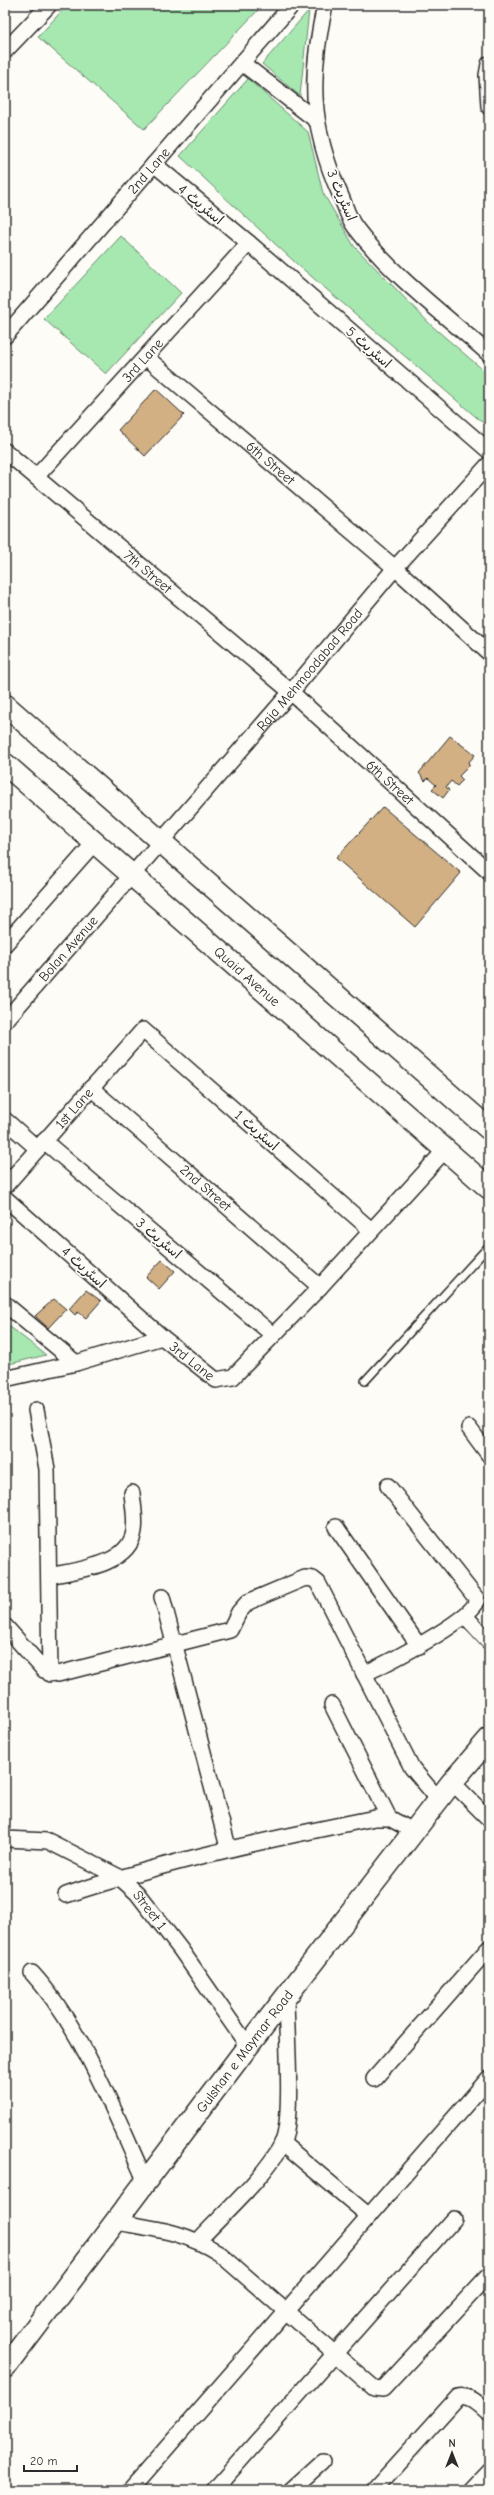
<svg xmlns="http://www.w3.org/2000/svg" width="494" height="2495" font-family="'Comic Neue','Playpen Sans Arabic',sans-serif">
	<rect width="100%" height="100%" fill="#fdfcf7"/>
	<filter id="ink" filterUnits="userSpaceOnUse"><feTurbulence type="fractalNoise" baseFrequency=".025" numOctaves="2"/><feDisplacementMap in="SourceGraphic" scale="8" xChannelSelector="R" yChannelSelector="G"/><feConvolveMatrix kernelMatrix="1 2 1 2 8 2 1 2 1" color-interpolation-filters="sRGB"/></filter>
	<g filter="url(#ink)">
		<g fill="#a7e8b1" stroke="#698a6e">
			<polygon points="67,5 263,5 144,129 38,37"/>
			<polygon points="309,10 300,96 262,64"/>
			<polygon points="248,79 308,132 323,193 354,246 432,326 489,375 489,428 298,265 180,156"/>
			<polygon points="121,236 181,293 106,374 44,319"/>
			<polygon points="5,1323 46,1355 5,1365"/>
		</g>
		<g fill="#d2b084" stroke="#2b2b2b">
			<polygon points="156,389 184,415 145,456 118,430"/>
			<polygon points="450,736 475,755 468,763 470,765 459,776 463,780 457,786 451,781 446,787 449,790 443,798 432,789 436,785 428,778 425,781 419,773"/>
			<polygon points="383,807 461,873 415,927 336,858"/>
			<polygon points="5,1220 10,1224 5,1230"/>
			<polygon points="162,1260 175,1271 159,1289 146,1277"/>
			<polygon points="86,1290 101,1301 86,1318 78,1312 75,1315 69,1309"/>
			<polygon points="54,1299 66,1309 48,1328 35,1316"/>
		</g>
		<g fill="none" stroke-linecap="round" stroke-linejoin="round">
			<g stroke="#2b2b2b" stroke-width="10">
				<polyline id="service" points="365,1381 489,1246"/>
			</g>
			<g stroke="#2b2b2b" stroke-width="18">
				<g id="minor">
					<path d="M 325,5 C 309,77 310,127 340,194 C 345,205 348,218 355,227 C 392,276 444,314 489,354"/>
					<polyline points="5,51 49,5"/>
					<polyline points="242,63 316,120"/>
					<polyline points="489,64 487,75 489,107"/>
					<polyline points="154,164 249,243 489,451"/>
					<path id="s1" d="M 5,336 L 292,5"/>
					<path id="s2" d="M 147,358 L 395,568 L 489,653"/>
					<path id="s3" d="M 5,451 L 291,692 L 489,872"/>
					<path id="s4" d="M 36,477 L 249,243"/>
					<polyline points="5,944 95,842"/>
					<path id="s5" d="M 5,1021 L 291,692 L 395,568 L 489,464"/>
					<path id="s6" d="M 91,1088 L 320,1287"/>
					<polyline points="5,1120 38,1149"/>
					<polyline points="44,1141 273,1335"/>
					<path id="s7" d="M 5,1186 L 143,1030 L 371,1230"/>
					<polyline points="5,1198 162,1337"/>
					<polyline points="5,1304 76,1363"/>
					<path id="s8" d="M 5,1379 L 76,1363 L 162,1337 L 216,1380 L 233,1377 L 320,1287 L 446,1149"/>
					<polyline points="36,1410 47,1469 50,1674"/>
					<polyline points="469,1428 489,1455"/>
					<polyline points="336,1527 419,1646"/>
					<path d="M 49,1576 C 76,1570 129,1566 134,1531 C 136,1519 133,1505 132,1493"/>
					<polyline points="162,1597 228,1847"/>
					<polyline points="463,1617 468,1619 489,1642"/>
					<polyline points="5,1626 44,1670 58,1674 230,1630 239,1612 248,1602 305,1578 313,1579 318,1583 412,1768 439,1800"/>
					<path d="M 364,1674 C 387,1663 469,1622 477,1601 L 476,1598 L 388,1486"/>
					<polyline points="332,1705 389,1818"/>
					<polyline points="452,1782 489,1819"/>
					<path id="s9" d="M 5,1839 L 48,1841 L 119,1877 L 137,1893 L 181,1950 L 248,2046"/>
					<path d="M 66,1895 C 167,1861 270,1839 375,1818 L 389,1818 L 415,1832"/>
					<path d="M 32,1973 C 81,2026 116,2116 146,2182"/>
					<polyline points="374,2079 489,1948"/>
					<polyline points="282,2143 369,2216"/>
					<path d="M 116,2222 C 156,2229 183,2231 219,2253 L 374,2388 L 383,2389 L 487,2277"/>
					<path d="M 199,2240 C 224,2213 265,2177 282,2144 C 294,2120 286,2029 286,1998"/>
					<polyline points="130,2490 489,2078"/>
					<polyline points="214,2490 454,2219"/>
					<polyline points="291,2490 322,2462"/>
					<path d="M 374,2490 L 458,2397 C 471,2394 480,2406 489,2413"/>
					<polyline points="471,2490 489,2471"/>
				</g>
			</g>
			<g stroke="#2b2b2b" stroke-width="24">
				<g id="secondary">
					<polyline points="5,705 489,1129"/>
					<path id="s10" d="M 5,764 L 489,1188"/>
					<path id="s11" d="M 5,2368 L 248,2046 L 452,1782 L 489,1739"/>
				</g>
			</g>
			<use href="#service" stroke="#fdfcf7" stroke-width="7"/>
			<use href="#minor" stroke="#fdfcf7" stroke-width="15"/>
			<use href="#secondary" stroke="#fdfcf7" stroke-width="21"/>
		</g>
	</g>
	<g text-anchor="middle" stroke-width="3.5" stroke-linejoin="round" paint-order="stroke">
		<g font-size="14" fill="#2b2b2b" stroke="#fdfcf7">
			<text dy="5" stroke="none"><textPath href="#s1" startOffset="219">2nd Lane</textPath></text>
			<text transform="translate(342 195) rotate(67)" y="5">اسٹریٹ 3</text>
			<text transform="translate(201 204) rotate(40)" y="5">اسٹریٹ 4</text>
			<text transform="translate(369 347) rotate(41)" y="5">اسٹریٹ 5</text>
			<text dy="5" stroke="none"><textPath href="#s4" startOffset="158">3rd Lane</textPath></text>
			<text dy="5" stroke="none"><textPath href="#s2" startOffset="162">6th Street</textPath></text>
			<text dy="5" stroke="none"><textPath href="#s3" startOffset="187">7th Street</textPath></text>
			<text dy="5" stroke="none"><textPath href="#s5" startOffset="465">Raja Mehmoodabad Road</textPath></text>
			<text dy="5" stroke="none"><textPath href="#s3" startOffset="508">6th Street</textPath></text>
			<text dy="5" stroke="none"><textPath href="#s5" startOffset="96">Bolan Avenue</textPath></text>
			<text dy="5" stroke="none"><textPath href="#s10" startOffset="322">Quaid Avenue</textPath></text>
			<text dy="5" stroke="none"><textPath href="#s7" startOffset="104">1st Lane</textPath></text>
			<text transform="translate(257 1130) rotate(41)" y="5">اسٹریٹ 1</text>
			<text dy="5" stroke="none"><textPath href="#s6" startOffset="152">2nd Street</textPath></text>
			<text transform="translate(159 1238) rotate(40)" y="5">اسٹریٹ 3</text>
			<text transform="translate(84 1267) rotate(42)" y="5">اسٹریٹ 4</text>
			<text dy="5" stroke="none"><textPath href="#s8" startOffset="201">3rd Lane</textPath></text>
			<text dy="5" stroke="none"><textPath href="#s9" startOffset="168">Street 1</textPath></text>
			<text dy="5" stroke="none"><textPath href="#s11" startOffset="397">Gulshan e Maymar Road</textPath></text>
		</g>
	</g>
	<rect width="494" height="2495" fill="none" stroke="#fdfcf7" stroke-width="20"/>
	<rect x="10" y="10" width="474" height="2475" fill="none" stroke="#2b2b2b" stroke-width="1.5" filter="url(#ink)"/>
	<g transform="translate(452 2453)" stroke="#fdfcf7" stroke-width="3" paint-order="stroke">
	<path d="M0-3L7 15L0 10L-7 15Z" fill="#2b2b2b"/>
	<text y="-6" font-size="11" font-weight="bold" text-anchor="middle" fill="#2b2b2b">N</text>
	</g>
	<path d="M24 2465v6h53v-6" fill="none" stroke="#2b2b2b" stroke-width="2"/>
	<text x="30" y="2465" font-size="12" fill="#2b2b2b" stroke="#fdfcf7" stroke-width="3" paint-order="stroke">20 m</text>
</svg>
